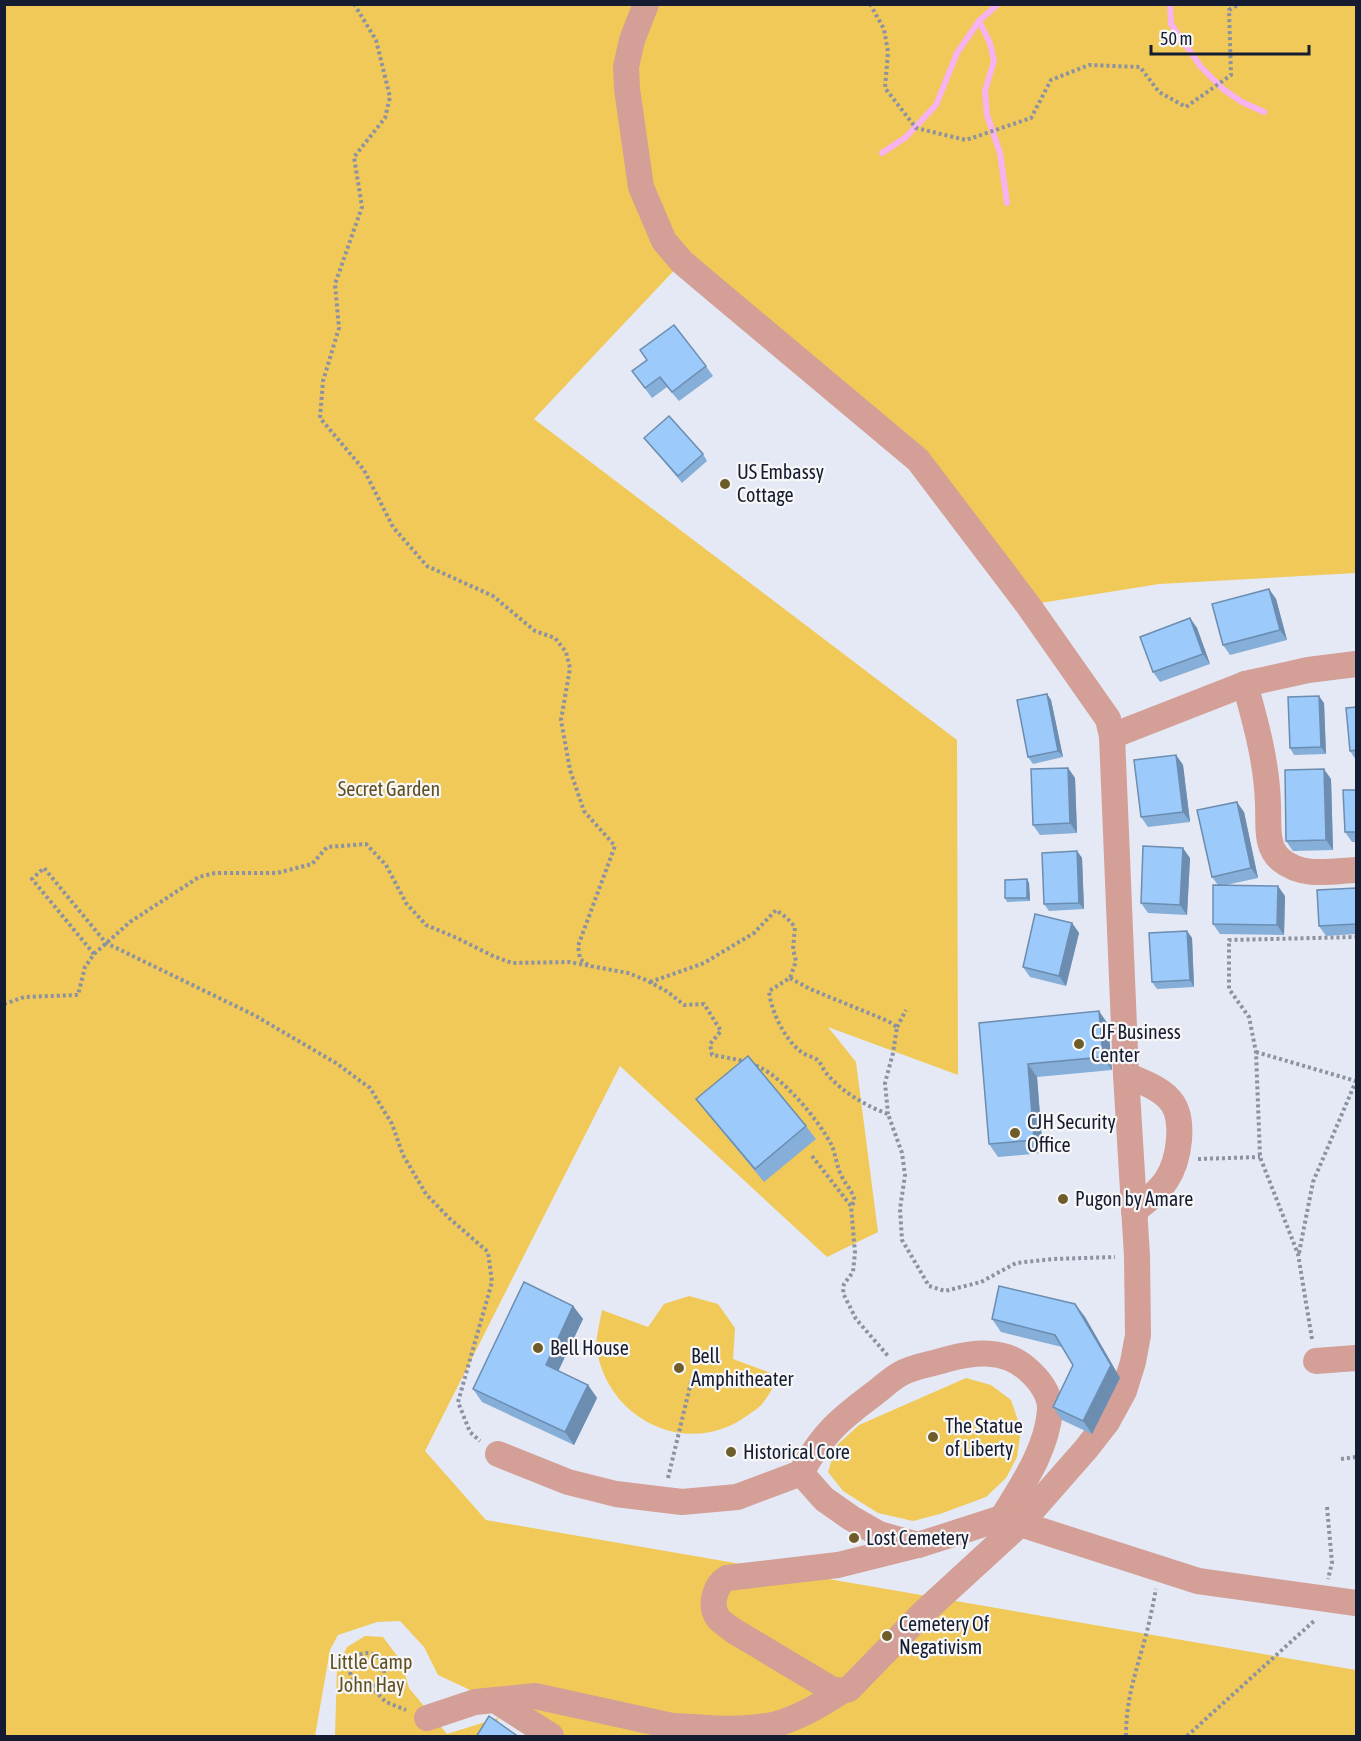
<svg xmlns="http://www.w3.org/2000/svg" width="1361" height="1741" font-family="'Asap Condensed',sans-serif">
	<rect width="100%" height="100%" fill="#e5e9f5"/>
	<g fill="#f0c959">
		<polygon points="5,5 1356,5 1356,573 1159,584 1028,605 918,460 682,262 534,419 957,740 958,1075 828,1027 856,1062 878,1232 827,1257 620,1066 425,1451 486,1520 1356,1670 1356,1736 541,1736 468,1689 438,1675 424,1647 400,1621 377,1622 338,1635 330,1650 315,1736 5,1736"/>
		<path d="M 689,1296 L 718,1304 L 735,1328 L 733,1359 L 779,1376 C 774,1385 769,1396 762,1404 C 759,1408 752,1412 748,1415 C 689,1459 609,1421 597,1351 C 595,1339 600,1322 602,1310 L 648,1327 L 664,1304 Z"/>
		<polygon points="966,1378 991,1385 1011,1400 1021,1429 1017,1457 1006,1478 986,1497 940,1514 913,1521 878,1513 843,1491 828,1472 836,1446 859,1425"/>
		<polygon points="365,1636 383,1637 401,1661 409,1688 447,1734 498,1718 498,1729 494,1736 335,1736 337,1668 347,1647"/>
	</g>
	<g fill="none" stroke-linecap="round" stroke-linejoin="round">
		<g stroke="#f7b2f0" stroke-width="6">
			<polyline points="1170,4 1171,24 1201,67 1223,89 1242,102 1264,112"/>
			<polyline points="979,21 990,43 994,61 985,91 987,115 1000,153 1007,203"/>
			<polyline points="882,153 906,137 936,105 957,53 979,21 998,4"/>
		</g>
		<g stroke="#8c92a2" stroke-width="4" stroke-dasharray="3 3" stroke-linecap="butt">
			<polyline points="354,4 376,40 390,97 385,118 354,157 362,207 335,284 339,328 323,381 320,418 364,470 393,527 427,566 493,596 535,631 555,638 566,652 570,668 561,720 570,770 584,811 615,846 578,946 580,959 591,967"/>
			<polyline points="870,4 884,29 888,52 885,88 916,128 966,140 1031,118 1051,80 1089,65 1140,67 1159,92 1186,107 1231,75 1229,10 1239,4"/>
			<polyline points="94,954 32,879 44,868 106,943 254,1015 336,1063 370,1088 392,1124 403,1155 426,1194 449,1218 488,1252 492,1282 458,1402 470,1432 480,1441"/>
			<polyline points="790,978 810,989 888,1021 897,1027 893,1053 885,1083 888,1114"/>
			<path d="M 650,982 L 704,963 L 754,933 L 776,910 L 787,918 L 795,927 L 793,949 L 796,961 L 790,978 L 769,991 C 771,1011 784,1038 800,1051 C 804,1055 811,1056 816,1059 C 821,1062 823,1070 827,1074 C 842,1092 866,1106 888,1114 L 902,1153 L 905,1175 L 900,1209 L 902,1240 L 929,1286 L 945,1291 L 981,1282 L 1016,1263 L 1053,1259 L 1115,1257"/>
			<path d="M 4,1004 L 24,997 L 78,995 L 85,967 L 94,954 L 130,922 L 199,877 L 215,873 L 277,873 L 312,864 L 327,847 L 366,844 L 386,865 L 406,903 L 426,925 L 457,938 L 493,956 L 512,963 L 569,962 L 628,973 L 646,980 L 668,992 L 684,1005 L 704,1004 L 721,1031 L 710,1044 L 712,1055 C 729,1058 745,1060 761,1068 C 784,1079 821,1123 832,1146 C 836,1156 837,1168 842,1177 C 847,1187 851,1188 855,1201 L 851,1206"/>
			<polyline points="897,1027 906,1010"/>
			<polyline points="1256,1052 1356,1081"/>
			<polyline points="812,1156 851,1206 855,1253 853,1272 844,1284 843,1293 856,1319 888,1356"/>
			<polyline points="1198,1159 1260,1157"/>
			<polyline points="1299,1253 1313,1182 1356,1081"/>
			<polyline points="1312,1339 1298,1254 1260,1157 1256,1052 1249,1017 1229,989 1229,940 1356,937"/>
			<polyline points="1341,1459 1356,1457"/>
			<polyline points="668,1478 692,1378"/>
			<polyline points="1327,1507 1332,1563 1328,1579"/>
			<circle cx="367" cy="1670" r="17"/>
			<polyline points="370,1686 386,1702 406,1710"/>
			<path d="M 1126,1736 C 1126,1698 1136,1672 1146,1635 C 1150,1620 1153,1604 1156,1589"/>
			<polyline points="1187,1736 1315,1620"/>
		</g>
		<g stroke="#d39f96" stroke-width="26">
			<path d="M 646,4 L 632,40 L 626,67 L 627,89 L 641,187 L 664,241 L 682,262 L 708,284 L 918,460 L 1028,605 L 1108,719 L 1112,736 L 1126,1075 L 1137,1256 L 1138,1335 L 1133,1362 L 1124,1391 L 1107,1422 L 1086,1449 L 1021,1523 L 924,1612 L 849,1689 L 842,1691 L 831,1689 L 734,1631 C 729,1627 722,1623 718,1618 C 709,1605 715,1585 727,1578 L 838,1565 L 918,1545"/>
			<path d="M 1245,684 C 1256,724 1267,763 1268,805 C 1269,824 1265,847 1281,860 C 1303,878 1331,871 1356,870"/>
			<polyline points="1112,736 1245,684 1308,670 1356,664"/>
			<path d="M 1126,1075 C 1142,1082 1164,1089 1173,1104 C 1180,1115 1180,1128 1179,1140 C 1176,1175 1162,1190 1134,1211"/>
			<polyline points="1316,1361 1356,1358"/>
			<path d="M 498,1454 L 568,1482 L 616,1494 L 682,1502 L 737,1497 L 801,1473 C 822,1434 840,1419 875,1393 C 883,1387 891,1379 900,1374 C 913,1366 933,1364 948,1359 C 975,1352 1004,1349 1026,1368 C 1038,1378 1051,1394 1050,1410 C 1047,1450 1022,1485 1002,1518"/>
			<polyline points="801,1473 824,1499 851,1518 879,1534 918,1545 1002,1518 1198,1581 1356,1603"/>
			<polyline points="495,1700 551,1736"/>
			<polyline points="427,1718 475,1702 535,1696 672,1726 693,1736"/>
			<path d="M 674,1726 C 704,1728 737,1731 767,1726 C 792,1722 821,1705 842,1691"/>
		</g>
	</g>
	<g fill="#85aed8">
		<polygon points="640,350 706,366 713,376 679,401 667,387 652,398 632,371 647,360"/>
		<polygon points="644,438 703,454 707,461 682,483 649,444"/>
		<polygon points="1269,589 1276,599 1287,640 1230,655 1223,645"/>
		<polygon points="1190,618 1197,628 1210,664 1160,682 1153,672"/>
		<polygon points="1047,694 1051,700 1063,757 1033,764 1028,757"/>
		<polygon points="1324,703 1326,754 1294,755 1290,748"/>
		<polygon points="1356,707 1356,760 1350,751"/>
		<polygon points="1176,755 1183,765 1190,822 1148,827 1141,817"/>
		<polygon points="1068,768 1075,778 1077,833 1040,835 1033,825"/>
		<polygon points="1331,779 1333,850 1293,851 1286,841"/>
		<polygon points="1356,790 1356,842 1352,842 1345,832"/>
		<polygon points="1244,812 1258,878 1226,885 1285,896 1284,935 1220,934 1213,924 1218,885 1212,877"/>
		<polygon points="1077,851 1082,858 1084,909 1049,911 1044,904"/>
		<polygon points="1190,858 1187,915 1148,913 1141,903"/>
		<polygon points="1027,880 1029,883 1030,901 1007,902 1005,898"/>
		<polygon points="1356,888 1356,934 1326,936 1319,926"/>
		<polygon points="1072,923 1079,933 1066,986 1030,977 1023,967"/>
		<polygon points="1187,931 1192,938 1194,987 1157,989 1152,982"/>
		<polygon points="979,1023 1108,1024 1112,1070 1037,1077 1043,1153 998,1157 989,1144"/>
		<polygon points="696,1099 806,1126 816,1139 764,1182 706,1112"/>
		<polygon points="1075,1304 1085,1317 1120,1378 1092,1434 1062,1420 1053,1407 1073,1365 1062,1347 1001,1332 992,1319"/>
		<polygon points="573,1306 583,1319 558,1371 588,1385 597,1398 574,1445 482,1402 473,1389"/>
	</g>
	<g fill="#6c8db0">
		<polygon points="1269,589 1276,599 1287,640 1280,630"/>
		<polygon points="1190,618 1197,628 1210,664 1203,654"/>
		<polygon points="1047,694 1051,700 1063,757 1058,751"/>
		<polygon points="1319,696 1324,703 1326,754 1321,747"/>
		<polygon points="1176,755 1183,765 1190,822 1183,812"/>
		<polygon points="1068,768 1075,778 1077,833 1070,823"/>
		<polygon points="1324,769 1331,779 1333,850 1326,840"/>
		<polygon points="1237,802 1244,812 1258,878 1251,868"/>
		<polygon points="1183,848 1190,858 1187,915 1180,905"/>
		<polygon points="1077,851 1082,858 1084,909 1079,903"/>
		<polygon points="1027,879 1029,883 1030,901 1027,898"/>
		<polygon points="1278,886 1285,896 1284,935 1277,925"/>
		<polygon points="1072,923 1079,933 1066,986 1059,976"/>
		<polygon points="1187,931 1192,938 1194,987 1190,980"/>
		<polygon points="1099,1011 1108,1024 1112,1070 1103,1057"/>
		<polygon points="1028,1064 1037,1077 1043,1153 1034,1140"/>
		<polygon points="1075,1304 1085,1317 1120,1378 1092,1434 1083,1421"/>
		<polygon points="573,1306 583,1319 555,1378 546,1365"/>
		<polygon points="588,1385 597,1398 574,1445 565,1432"/>
	</g>
	<g fill="#9bcafb" stroke="#6c8db0" stroke-width="1.5">
		<polygon points="674,325 706,366 672,392 660,377 645,388 632,371 647,360 640,350"/>
		<polygon points="669,416 703,454 678,476 644,438"/>
		<polygon points="1269,589 1280,630 1223,645 1212,604"/>
		<polygon points="1190,618 1203,654 1153,672 1140,637"/>
		<polygon points="1047,694 1058,751 1028,757 1017,700"/>
		<polygon points="1319,696 1321,747 1290,748 1288,697"/>
		<polygon points="1356,707 1356,750 1350,751 1346,708"/>
		<polygon points="1176,755 1183,812 1141,817 1134,760"/>
		<polygon points="1068,768 1070,823 1033,825 1031,769"/>
		<polygon points="1324,769 1326,840 1286,841 1285,770"/>
		<polygon points="1343,790 1356,790 1356,832 1345,832"/>
		<polygon points="1237,802 1251,868 1212,877 1197,810"/>
		<polygon points="1143,846 1183,848 1180,905 1141,903"/>
		<polygon points="1077,851 1079,903 1044,904 1042,853"/>
		<polygon points="1027,879 1027,898 1005,898 1005,880"/>
		<polygon points="1213,885 1278,886 1277,925 1213,924"/>
		<polygon points="1356,888 1356,924 1319,926 1317,890"/>
		<polygon points="1035,914 1072,923 1059,976 1023,967"/>
		<polygon points="1187,931 1190,980 1152,982 1149,933"/>
		<polygon points="1099,1011 1103,1057 1028,1064 1034,1140 989,1144 979,1023"/>
		<polygon points="748,1056 806,1126 755,1169 696,1099"/>
		<polygon points="524,1282 573,1306 546,1365 588,1385 565,1432 473,1389"/>
		<polygon points="999,1286 1075,1304 1111,1365 1083,1421 1053,1407 1073,1365 1055,1335 992,1319"/>
		<polygon points="489,1716 519,1737 476,1737"/>
	</g>
	<g fill="#6e5d2b" stroke="#f7f7f7" stroke-width="2">
		<circle cx="725" cy="484" r="6"/>
		<circle cx="1079" cy="1044" r="6"/>
		<circle cx="1015" cy="1133" r="6"/>
		<circle cx="1063" cy="1199" r="6"/>
		<circle cx="538" cy="1348" r="6"/>
		<circle cx="679" cy="1368" r="6"/>
		<circle cx="933" cy="1437" r="6"/>
		<circle cx="731" cy="1452" r="6"/>
		<circle cx="854" cy="1538" r="6"/>
		<circle cx="887" cy="1636" r="6"/>
	</g>
	<g text-anchor="middle" stroke-width="4.5" stroke-linejoin="round" paint-order="stroke">
		<g font-size="20" fill="#151c31" stroke="#f7f7f7" text-anchor="start">
			<text x="737" y="479">US Embassy<tspan x="737" dy="23">Cottage</tspan></text>
			<text x="1091" y="1039">CJF Business<tspan x="1091" dy="23">Center</tspan></text>
			<text x="1027" y="1129">CJH Security<tspan x="1027" dy="23">Office</tspan></text>
			<text x="1075" y="1206">Pugon by Amare</text>
			<text x="550" y="1355">Bell House</text>
			<text x="691" y="1363">Bell<tspan x="691" dy="23">Amphitheater</tspan></text>
			<text x="945" y="1433">The Statue<tspan x="945" dy="23">of Liberty</tspan></text>
			<text x="743" y="1459">Historical Core</text>
			<text x="866" y="1545">Lost Cemetery</text>
			<text x="899" y="1631">Cemetery Of<tspan x="899" dy="23">Negativism</tspan></text>
		</g>
		<g font-size="20" fill="#604f20" stroke="#f7f7f7">
			<text x="389" y="796">Secret Garden</text>
			<text x="371" y="1669">Little Camp<tspan x="371" dy="23">John Hay</tspan></text>
		</g>
	</g>
	<rect width="1361" height="1741" fill="none" stroke="#151c31" stroke-width="12"/>
	<path d="M1151 45v9h158v-9" fill="none" stroke="#151c31" stroke-width="3"/>
	<text x="1160" y="45" font-size="18" fill="#151c31" stroke="#f7f7f7" stroke-width="4.5" paint-order="stroke">50 m</text>
</svg>
